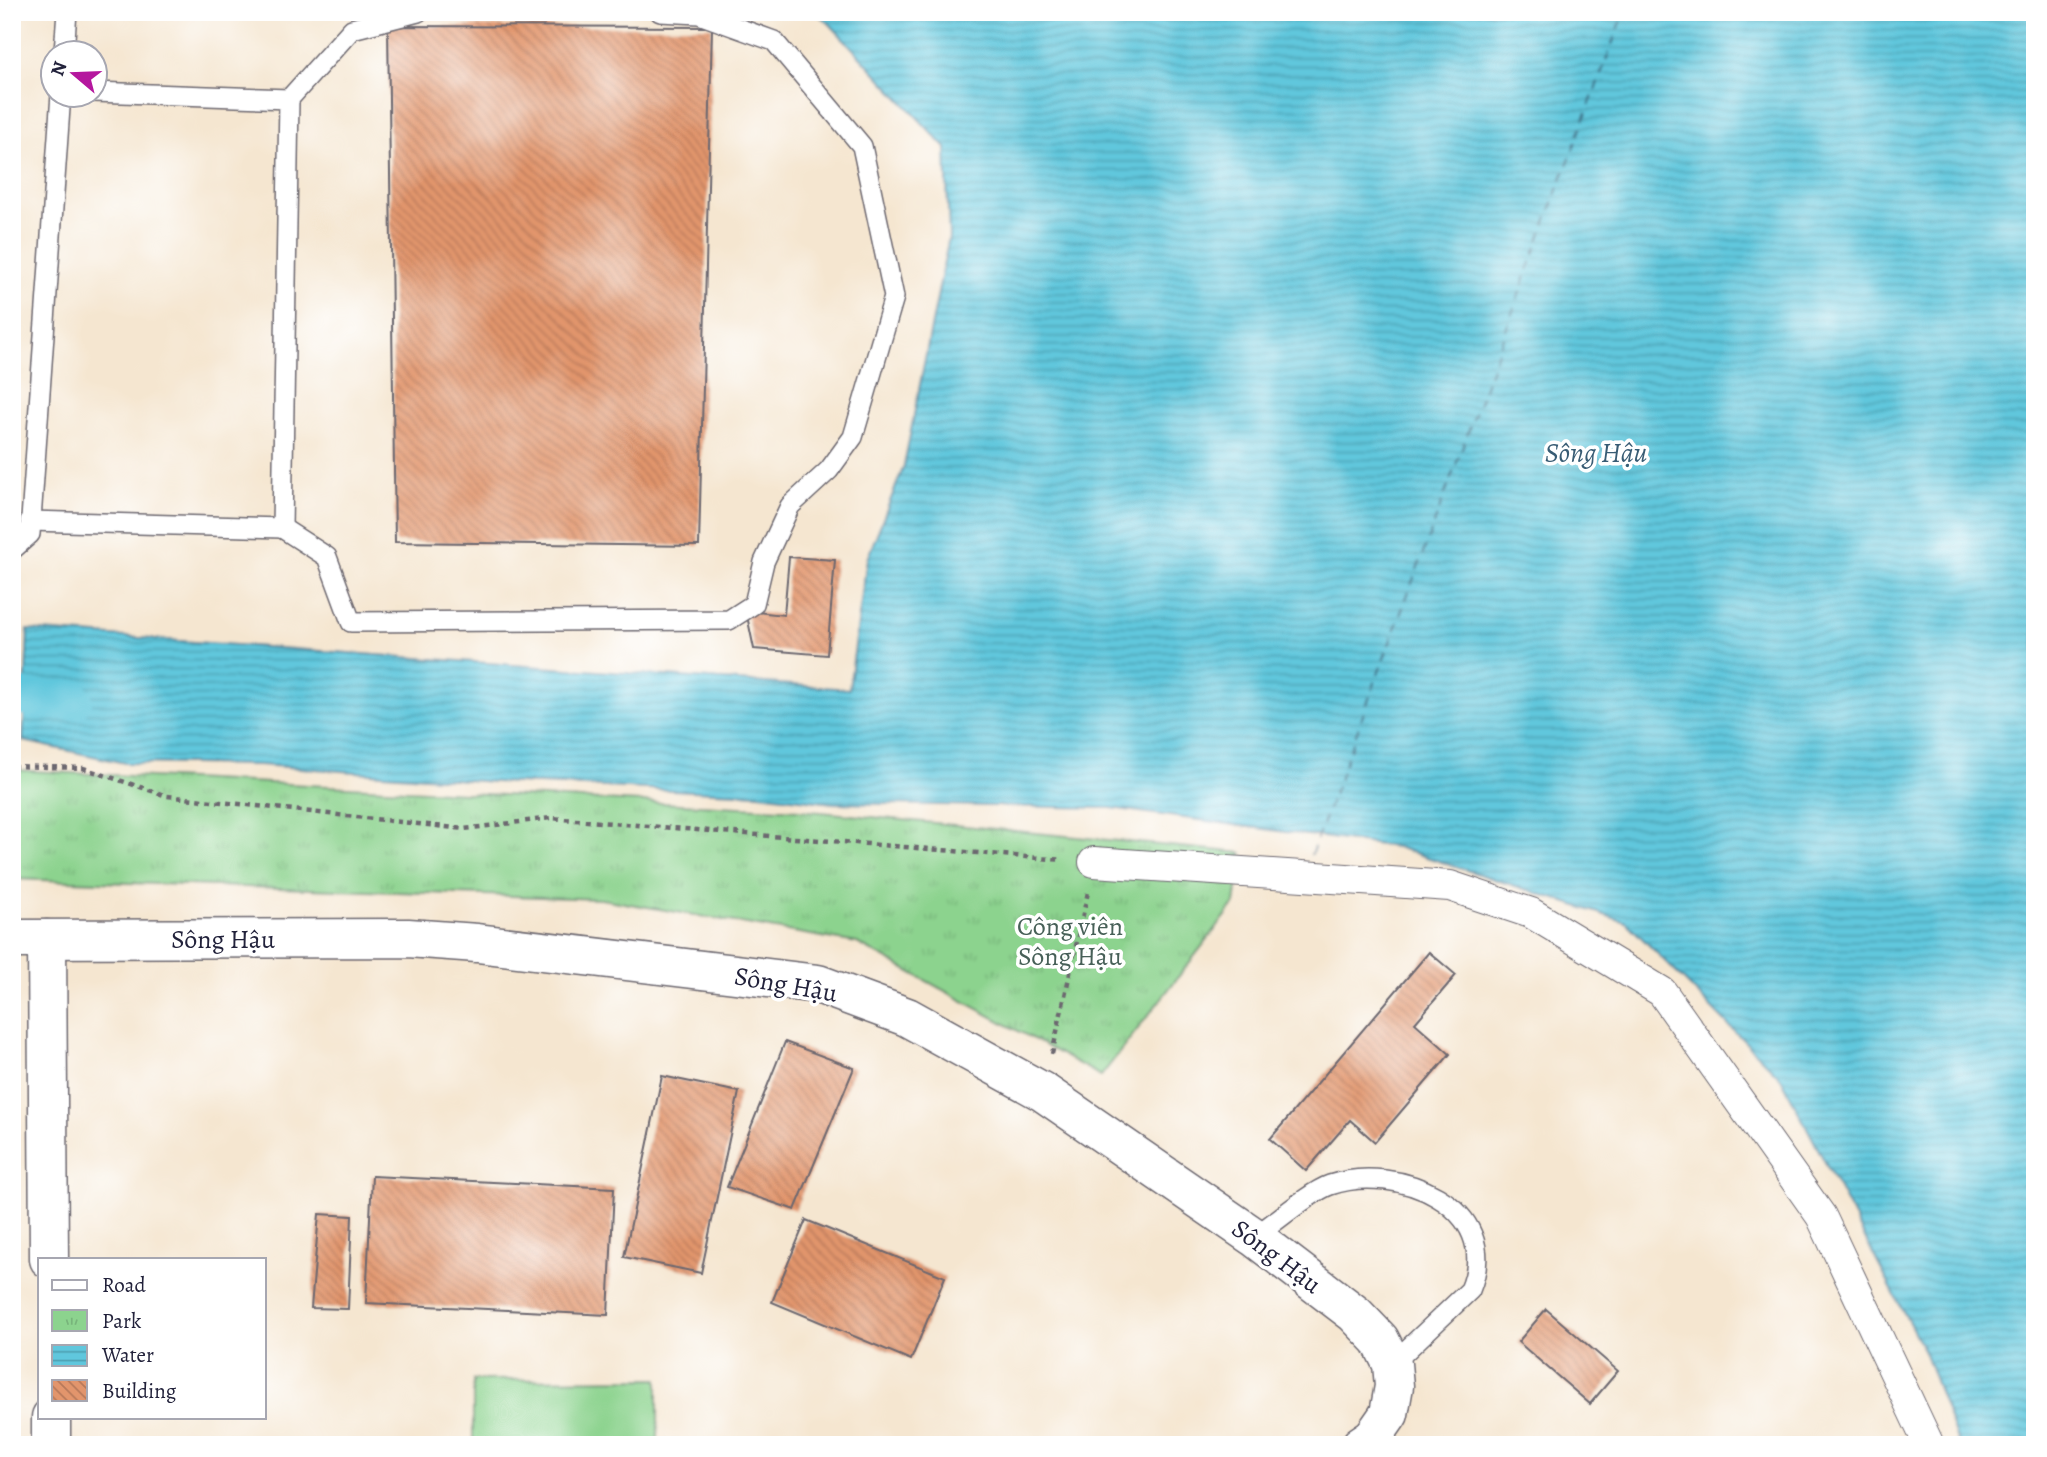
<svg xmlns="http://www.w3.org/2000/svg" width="2047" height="1457" font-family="Alegreya,serif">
	<defs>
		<pattern id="park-tufts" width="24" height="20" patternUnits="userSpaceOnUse" patternTransform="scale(1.75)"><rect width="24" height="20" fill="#8cd38e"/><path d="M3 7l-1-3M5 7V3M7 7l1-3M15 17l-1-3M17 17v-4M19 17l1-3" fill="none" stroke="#78b57b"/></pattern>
		<pattern id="water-rules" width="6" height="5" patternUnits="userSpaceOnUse" patternTransform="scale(1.75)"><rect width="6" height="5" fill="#60c7dd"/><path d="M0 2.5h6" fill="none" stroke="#4fa1b4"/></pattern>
		<pattern id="building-back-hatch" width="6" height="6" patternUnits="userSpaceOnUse" patternTransform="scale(1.75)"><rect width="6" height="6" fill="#e2956c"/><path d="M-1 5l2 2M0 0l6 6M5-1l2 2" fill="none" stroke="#b7795a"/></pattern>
	</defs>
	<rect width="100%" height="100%" fill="#fff"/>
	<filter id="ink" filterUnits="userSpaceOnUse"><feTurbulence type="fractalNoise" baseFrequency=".0143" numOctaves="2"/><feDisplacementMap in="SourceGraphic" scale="14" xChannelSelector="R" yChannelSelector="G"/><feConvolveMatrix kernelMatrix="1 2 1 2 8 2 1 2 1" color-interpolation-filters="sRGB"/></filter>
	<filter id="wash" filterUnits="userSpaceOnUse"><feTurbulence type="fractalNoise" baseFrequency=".00686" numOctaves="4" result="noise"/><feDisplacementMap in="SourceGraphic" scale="28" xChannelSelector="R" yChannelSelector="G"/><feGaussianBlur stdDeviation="1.57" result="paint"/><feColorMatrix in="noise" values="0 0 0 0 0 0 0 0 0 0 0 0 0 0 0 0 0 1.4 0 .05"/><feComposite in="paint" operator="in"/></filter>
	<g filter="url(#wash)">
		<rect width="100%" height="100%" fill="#f5e6d0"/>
		<polygon fill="url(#park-tufts)" stroke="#577a64" stroke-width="2" points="12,770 800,810 1242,853 1235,904 1101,1076 857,943 601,899 12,879"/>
		<polygon fill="#8cd38e" stroke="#577a64" stroke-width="2" points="658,1379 658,1445 473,1445 473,1380"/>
		<polygon fill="url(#water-rules)" stroke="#41748c" stroke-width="2" points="815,12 2035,12 2035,1445 1959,1445 1924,1351 1781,1078 1626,922 1396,847 1111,808 833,803 759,794 495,782 259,765 125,763 23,741 28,630 849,689 867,559 904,466 949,237 946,148 829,23"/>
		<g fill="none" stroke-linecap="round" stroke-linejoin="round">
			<polyline stroke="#60c7dd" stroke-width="37" points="12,697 74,700"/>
			<polyline stroke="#385c74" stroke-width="2" stroke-dasharray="9 7" stroke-linecap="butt" points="1311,855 1624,12"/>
		</g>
		<g id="blocks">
			<g fill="url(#building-back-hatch)">
				<polygon points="388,26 712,27 699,546 395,542"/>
				<polygon points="789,557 835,560 827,655 754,649 746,611 784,615"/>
				<polygon points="1429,952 1456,975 1415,1023 1450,1054 1375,1142 1350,1120 1306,1171 1270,1139"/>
				<polygon points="785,1042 854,1068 795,1210 727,1187"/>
				<polygon points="662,1076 739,1092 701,1273 624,1257"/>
				<polygon points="372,1176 614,1188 608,1315 366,1303"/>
				<polygon points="319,1214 352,1216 348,1309 311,1308"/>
				<polygon points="806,1220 945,1277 911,1360 772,1302"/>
				<polygon points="1546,1309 1618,1371 1590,1404 1518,1342"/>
			</g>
		</g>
	</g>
	<g filter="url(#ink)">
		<use href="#blocks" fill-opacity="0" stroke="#6c676f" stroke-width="2"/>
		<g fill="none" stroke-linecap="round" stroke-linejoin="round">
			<g stroke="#6c676f" stroke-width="22">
				<g id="service">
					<polyline points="64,52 67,12"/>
					<polyline points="289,99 352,29 418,12"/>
					<polyline points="30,521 282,528 289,99 94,92"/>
					<polyline points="282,528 327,557 351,622 729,620 754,604 764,562 790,506 829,470 853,437 894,297 862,146 774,41 699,14 660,12"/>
					<polyline points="12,550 30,534 61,94"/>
					<path d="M 1254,1237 C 1273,1224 1310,1192 1330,1185 C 1396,1162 1505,1206 1470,1290 L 1392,1364"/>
				</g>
			</g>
			<g stroke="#6c676f" stroke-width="32">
				<polyline id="pedestrian" points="1094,862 1450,886 1531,913 1662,992 1821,1216 1929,1445"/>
			</g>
			<g stroke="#6c676f" stroke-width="41">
				<g id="minor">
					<polyline points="47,939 49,1259"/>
					<polyline points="51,1417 51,1445"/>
				</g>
			</g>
			<g stroke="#6c676f" stroke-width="41">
				<polyline id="tertiary" points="12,939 408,938 477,943 818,984 907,1017 1043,1092 1254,1237 1355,1314 1380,1340 1392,1364 1394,1386 1389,1414 1373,1437 1361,1445"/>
			</g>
			<g stroke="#6c676f" stroke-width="4.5" stroke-dasharray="5 5" stroke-linecap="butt">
				<polyline points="12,766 83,768 167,796 464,829 551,818 1063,860"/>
				<polyline points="1052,1054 1088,892"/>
			</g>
			<use href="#service" stroke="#fff" stroke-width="19"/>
			<use href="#pedestrian" stroke="#fff" stroke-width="30"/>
			<use href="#minor" stroke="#fff" stroke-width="38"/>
			<use href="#tertiary" stroke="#fff" stroke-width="38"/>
		</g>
	</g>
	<g text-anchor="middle" stroke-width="7" stroke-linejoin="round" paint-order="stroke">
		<g font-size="26" fill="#476058" stroke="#fff">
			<text x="1070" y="935">Công viên<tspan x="1070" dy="30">Sông Hậu</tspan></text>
		</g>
		<g font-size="26" fill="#22223b" stroke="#fff">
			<text x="223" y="948">Sông Hậu</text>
			<text transform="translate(786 984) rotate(10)" y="9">Sông Hậu</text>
			<text transform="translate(1277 1256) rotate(37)" y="9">Sông Hậu</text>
		</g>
		<g font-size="28" font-style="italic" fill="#385c74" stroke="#fff">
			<text x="1596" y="462">Sông Hậu</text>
		</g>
	</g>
	<rect width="2047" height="1457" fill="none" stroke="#fff" stroke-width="42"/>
	<rect x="38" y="1258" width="228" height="161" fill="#ffffff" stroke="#a7a7b1" stroke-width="2"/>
	<rect x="52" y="1280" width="35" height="10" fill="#ffffff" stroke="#a7a7b1" stroke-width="2"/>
	<text x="102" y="1292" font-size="21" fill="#22223b">Road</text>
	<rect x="52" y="1310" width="35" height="21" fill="url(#park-tufts)" stroke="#a7a7b1" stroke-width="2"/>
	<text x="102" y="1328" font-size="21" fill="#22223b">Park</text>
	<rect x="52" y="1345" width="35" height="21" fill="url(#water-rules)" stroke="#a7a7b1" stroke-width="2"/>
	<text x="102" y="1362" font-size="21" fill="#22223b">Water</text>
	<rect x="52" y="1380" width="35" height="21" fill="url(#building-back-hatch)" stroke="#a7a7b1" stroke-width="2"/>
	<text x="102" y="1398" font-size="21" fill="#22223b">Building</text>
	<g transform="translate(74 74) rotate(289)"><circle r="33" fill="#ffffff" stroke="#a7a7b1" stroke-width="2"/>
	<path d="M0-5L12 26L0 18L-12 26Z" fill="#b5179e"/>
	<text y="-10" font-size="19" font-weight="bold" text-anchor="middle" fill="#22223b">N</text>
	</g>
</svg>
